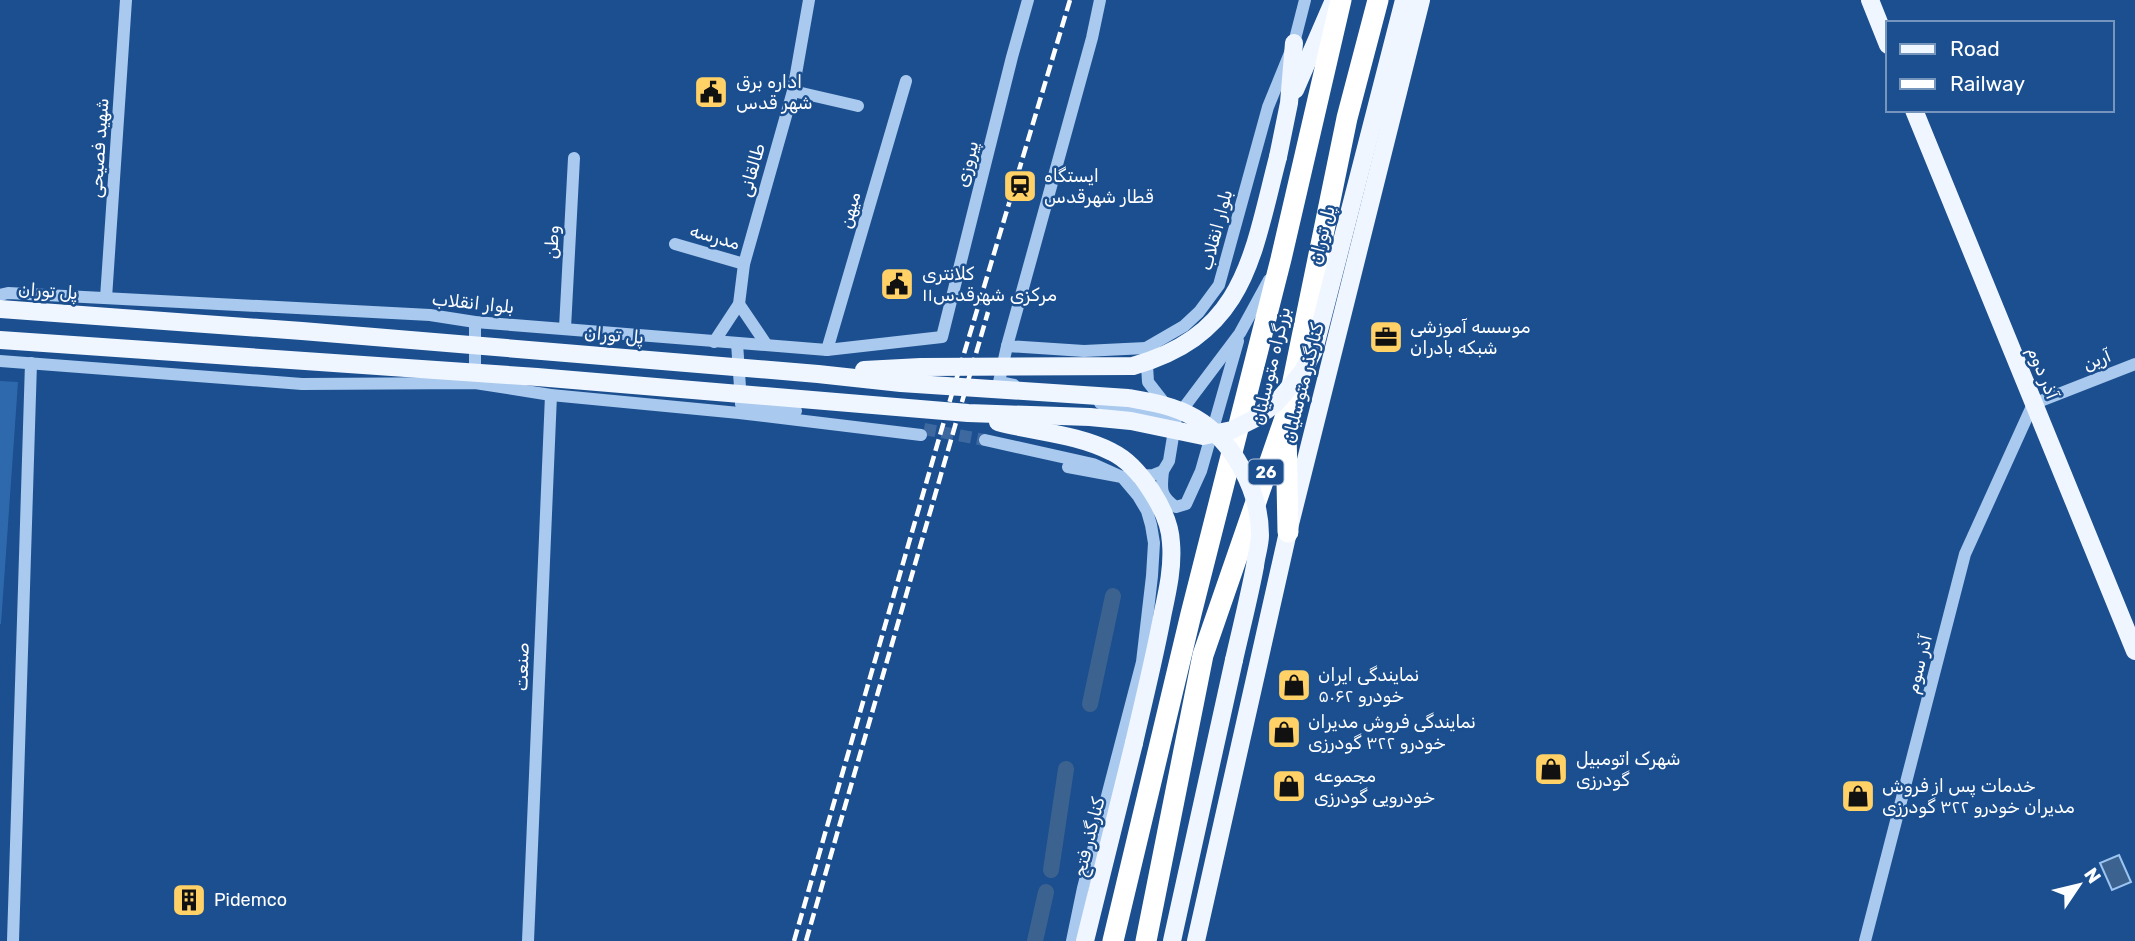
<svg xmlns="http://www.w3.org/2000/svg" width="2135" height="941" font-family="Rubik,Cairo,sans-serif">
	<rect width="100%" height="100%" fill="#1b4f8f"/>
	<polygon fill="#2e69ad" points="0,381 18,382 1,624 0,624"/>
	<polygon fill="#3c6290" stroke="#9cc4f0" stroke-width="2" points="2119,855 2131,882 2112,890 2100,863"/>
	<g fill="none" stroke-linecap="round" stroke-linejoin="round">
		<g stroke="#3c6290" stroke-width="16">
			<polyline points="1090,704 1113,596"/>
			<polyline points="1051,870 1066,769"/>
			<polyline points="1035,941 1046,892"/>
		</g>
		<polyline stroke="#3d69a0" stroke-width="12" stroke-dasharray="12 6" stroke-linecap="butt" points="924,429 985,440"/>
		<g stroke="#a9c9ee" stroke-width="12">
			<polyline points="1100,0 1092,38 1007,346 1084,351 1146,348"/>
			<polyline points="793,91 858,106"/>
			<polyline points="675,244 744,264"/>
			<polyline points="0,295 8,293 430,315 475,322 827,350 942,337 1012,57 1028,0"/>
			<polyline points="106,298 126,0"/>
			<polyline points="739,304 766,344"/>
			<polyline points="565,328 574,158"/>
			<polyline points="714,342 739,304 744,264 793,91 809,0"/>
			<polyline points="737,343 741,402"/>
			<polyline points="1007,346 999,382 1014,385"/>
			<polyline points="827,350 906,81"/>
			<polyline points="0,361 302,384 475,383 551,395 739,413 921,435"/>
			<polyline points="475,379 475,322"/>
			<polyline points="1100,403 1176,418 1240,333 1269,280"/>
			<polyline points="741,404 796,411"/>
			<polyline points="985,440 1093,464 1122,477 1153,475 1163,471 1169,461 1176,418 1148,382 1146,348 1184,326 1199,312 1219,285 1268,107 1294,43 1305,0"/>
			<polyline points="1068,467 1122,477 1138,496 1147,511 1151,525 1154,543 1152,576 1142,662 1083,888 1072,941"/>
			<path d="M 1163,471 C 1161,489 1160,496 1176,507 L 1186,504 L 1201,471 L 1238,341"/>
			<polyline points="13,941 31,363"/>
			<polyline points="528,941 551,395"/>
			<polyline points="1865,941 1965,554 2033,404 2135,364"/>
		</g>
		<g stroke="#f0f6ff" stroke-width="18">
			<polyline points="1870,0 1888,45"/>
			<polyline points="1295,90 1334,0"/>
			<polyline points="1914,110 2135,651"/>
			<polyline points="1278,157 1289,103 1294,43"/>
			<polyline points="1085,941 1134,743"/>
			<polyline points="1172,941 1234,660"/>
			<polyline points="1196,941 1288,532 1421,0"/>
		</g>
		<g stroke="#fff" stroke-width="21">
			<polyline points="1286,429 1288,532"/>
			<polyline points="1113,941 1191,614 1281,259 1341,0"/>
			<polyline points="1146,941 1203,655 1286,415 1347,118 1378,0"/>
		</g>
		<g stroke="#fff" stroke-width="4.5" stroke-dasharray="12 5" stroke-linecap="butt">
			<polyline points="794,941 951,397 1070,0"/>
			<polyline points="806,941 988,312"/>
		</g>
		<g stroke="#f0f6ff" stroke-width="18">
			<path d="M 0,309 L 302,331 L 818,374 L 901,383 L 1128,398 C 1151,402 1175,406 1195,418 C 1233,440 1260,491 1260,535 C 1260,545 1256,556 1255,566 C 1249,598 1241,629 1234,660"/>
			<polyline points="0,340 537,377 968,413 1090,417 1131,421 1203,436 1232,430 1256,418 1277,402 1303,371 1314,350 1404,0"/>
			<path d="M 864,370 L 921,367 L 1133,366 C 1246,334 1252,256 1278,157"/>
			<path d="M 998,422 C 1035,432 1077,434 1112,452 C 1139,465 1170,512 1171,543 C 1173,566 1168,589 1163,612 C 1155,656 1144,699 1134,743"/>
		</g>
	</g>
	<defs>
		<g id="civic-square" transform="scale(1.75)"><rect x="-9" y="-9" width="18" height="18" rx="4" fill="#ffd166" stroke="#1b4f8f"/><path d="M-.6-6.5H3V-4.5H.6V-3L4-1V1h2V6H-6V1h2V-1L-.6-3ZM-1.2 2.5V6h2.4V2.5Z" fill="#111"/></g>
		<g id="station-square" transform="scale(1.75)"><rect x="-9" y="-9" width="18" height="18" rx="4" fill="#ffd166" stroke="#1b4f8f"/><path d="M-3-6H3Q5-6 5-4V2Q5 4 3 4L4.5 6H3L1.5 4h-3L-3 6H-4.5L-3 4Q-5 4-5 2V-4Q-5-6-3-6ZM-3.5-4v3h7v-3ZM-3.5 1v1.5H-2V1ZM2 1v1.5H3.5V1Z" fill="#111"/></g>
		<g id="office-square" transform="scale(1.75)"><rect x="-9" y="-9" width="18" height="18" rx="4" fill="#ffd166" stroke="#1b4f8f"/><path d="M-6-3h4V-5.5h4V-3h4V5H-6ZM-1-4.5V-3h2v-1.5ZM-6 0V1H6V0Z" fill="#111"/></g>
		<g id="shop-square" transform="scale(1.75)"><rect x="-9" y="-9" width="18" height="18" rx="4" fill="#ffd166" stroke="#1b4f8f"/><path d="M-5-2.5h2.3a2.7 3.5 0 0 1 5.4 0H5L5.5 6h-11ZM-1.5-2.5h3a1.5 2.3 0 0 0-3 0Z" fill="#111"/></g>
		<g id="building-square" transform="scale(1.75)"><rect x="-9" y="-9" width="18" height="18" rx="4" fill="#ffd166" stroke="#1b4f8f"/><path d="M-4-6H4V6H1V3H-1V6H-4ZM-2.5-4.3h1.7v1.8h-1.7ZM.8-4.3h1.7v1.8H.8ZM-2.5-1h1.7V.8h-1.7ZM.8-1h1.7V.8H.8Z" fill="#111"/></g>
	</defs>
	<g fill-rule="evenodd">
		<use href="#civic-square" x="711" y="92"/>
		<use href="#station-square" x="1020" y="186"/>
		<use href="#civic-square" x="897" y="284"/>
		<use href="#office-square" x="1386" y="337"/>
		<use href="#shop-square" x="1294" y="685"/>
		<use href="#shop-square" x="1284" y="732"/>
		<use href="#shop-square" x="1551" y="769"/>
		<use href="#shop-square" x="1289" y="786"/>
		<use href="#shop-square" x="1858" y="796"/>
		<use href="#building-square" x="189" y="900"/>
	</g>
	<g text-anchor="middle" stroke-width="5" stroke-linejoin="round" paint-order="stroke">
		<rect fill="#1b4f8f" stroke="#bbcadd" stroke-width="2" x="1248.5" y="459.5" width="35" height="25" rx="5"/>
		<g font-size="16" font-weight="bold" fill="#fff">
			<text x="1266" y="478">26</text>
		</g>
		<g font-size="18" fill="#fff" stroke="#1b4f8f" text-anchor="start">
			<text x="736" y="88">اداره برق<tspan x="736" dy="21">شهر قدس</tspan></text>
			<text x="1044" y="182">ایستگاه<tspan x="1044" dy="21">قطار شهرقدس</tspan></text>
			<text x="922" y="280">کلانتری<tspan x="922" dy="21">۱۱مرکزی شهرقدس</tspan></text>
			<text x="1410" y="333">موسسه آموزشی<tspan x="1410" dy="21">شبکه بادران</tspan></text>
			<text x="1318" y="681">نمایندگی ایران<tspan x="1318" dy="21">خودرو ۵۰۶۲</tspan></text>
			<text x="1308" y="728">نمایندگی فروش مدیران<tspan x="1308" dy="21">خودرو ۳۲۲ گودرزی</tspan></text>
			<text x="1576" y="765">شهرک اتومبیل<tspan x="1576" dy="21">گودرزی</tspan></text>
			<text x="1314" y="782">مجموعه<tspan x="1314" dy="21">خودرویی گودرزی</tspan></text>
			<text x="1882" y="792">خدمات پس از فروش<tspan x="1882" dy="21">مدیران خودرو ۳۲۲ گودرزی</tspan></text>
			<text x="214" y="906">Pidemco</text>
		</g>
		<g font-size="18" fill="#fff" stroke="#1b4f8f">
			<text transform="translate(99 148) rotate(-86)" y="6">شهید فصیحی</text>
			<text transform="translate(967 164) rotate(-76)" y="6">پیروزی</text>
			<text transform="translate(752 170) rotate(-74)" y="6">طالقانی</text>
			<text transform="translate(850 210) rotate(-74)" y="6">میهن</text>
			<text transform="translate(1216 230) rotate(-75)" y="6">بلوار انقلاب</text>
			<text transform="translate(1322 235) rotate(-76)" y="6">پل توران</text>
			<text transform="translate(715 237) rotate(16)" y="6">مدرسه</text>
			<text transform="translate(552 242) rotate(-87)" y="6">وطن</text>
			<text transform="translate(48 291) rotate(4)" y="6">پل توران</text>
			<text transform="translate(473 303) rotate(6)" y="6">بلوار انقلاب</text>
			<text transform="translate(614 335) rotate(5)" y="6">پل توران</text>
			<text transform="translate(2097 360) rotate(-22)" y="6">آرین</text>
			<text transform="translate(1271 366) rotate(-77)" y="6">بزرگراه متوسلیان</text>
			<text transform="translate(2043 373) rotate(68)" y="6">آذر دوم</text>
			<text transform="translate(1303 383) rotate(-76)" y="6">کنارگذر متوسلیان</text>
			<text transform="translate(1919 664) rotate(-76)" y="6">آذر سوم</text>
			<text transform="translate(522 667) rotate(-88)" y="6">صنعت</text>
			<text transform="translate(1089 837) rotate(-76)" y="6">کنارگذر فتح</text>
		</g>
	</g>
	<rect x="1886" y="21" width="228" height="91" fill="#1b4f8f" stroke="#7695bc" stroke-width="2"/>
	<rect x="1900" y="44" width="35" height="10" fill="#f0f6ff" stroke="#7695bc" stroke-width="2"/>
	<text x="1950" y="56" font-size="21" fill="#ffffff">Road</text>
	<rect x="1900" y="79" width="35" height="10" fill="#ffffff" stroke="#7695bc" stroke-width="2"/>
	<text x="1950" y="91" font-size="21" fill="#ffffff">Railway</text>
	<g transform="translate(2079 885) rotate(55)" stroke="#1b4f8f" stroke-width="5" paint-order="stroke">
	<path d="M0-5L12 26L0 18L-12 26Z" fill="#ffffff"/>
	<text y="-10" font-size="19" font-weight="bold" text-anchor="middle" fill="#ffffff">N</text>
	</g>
</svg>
